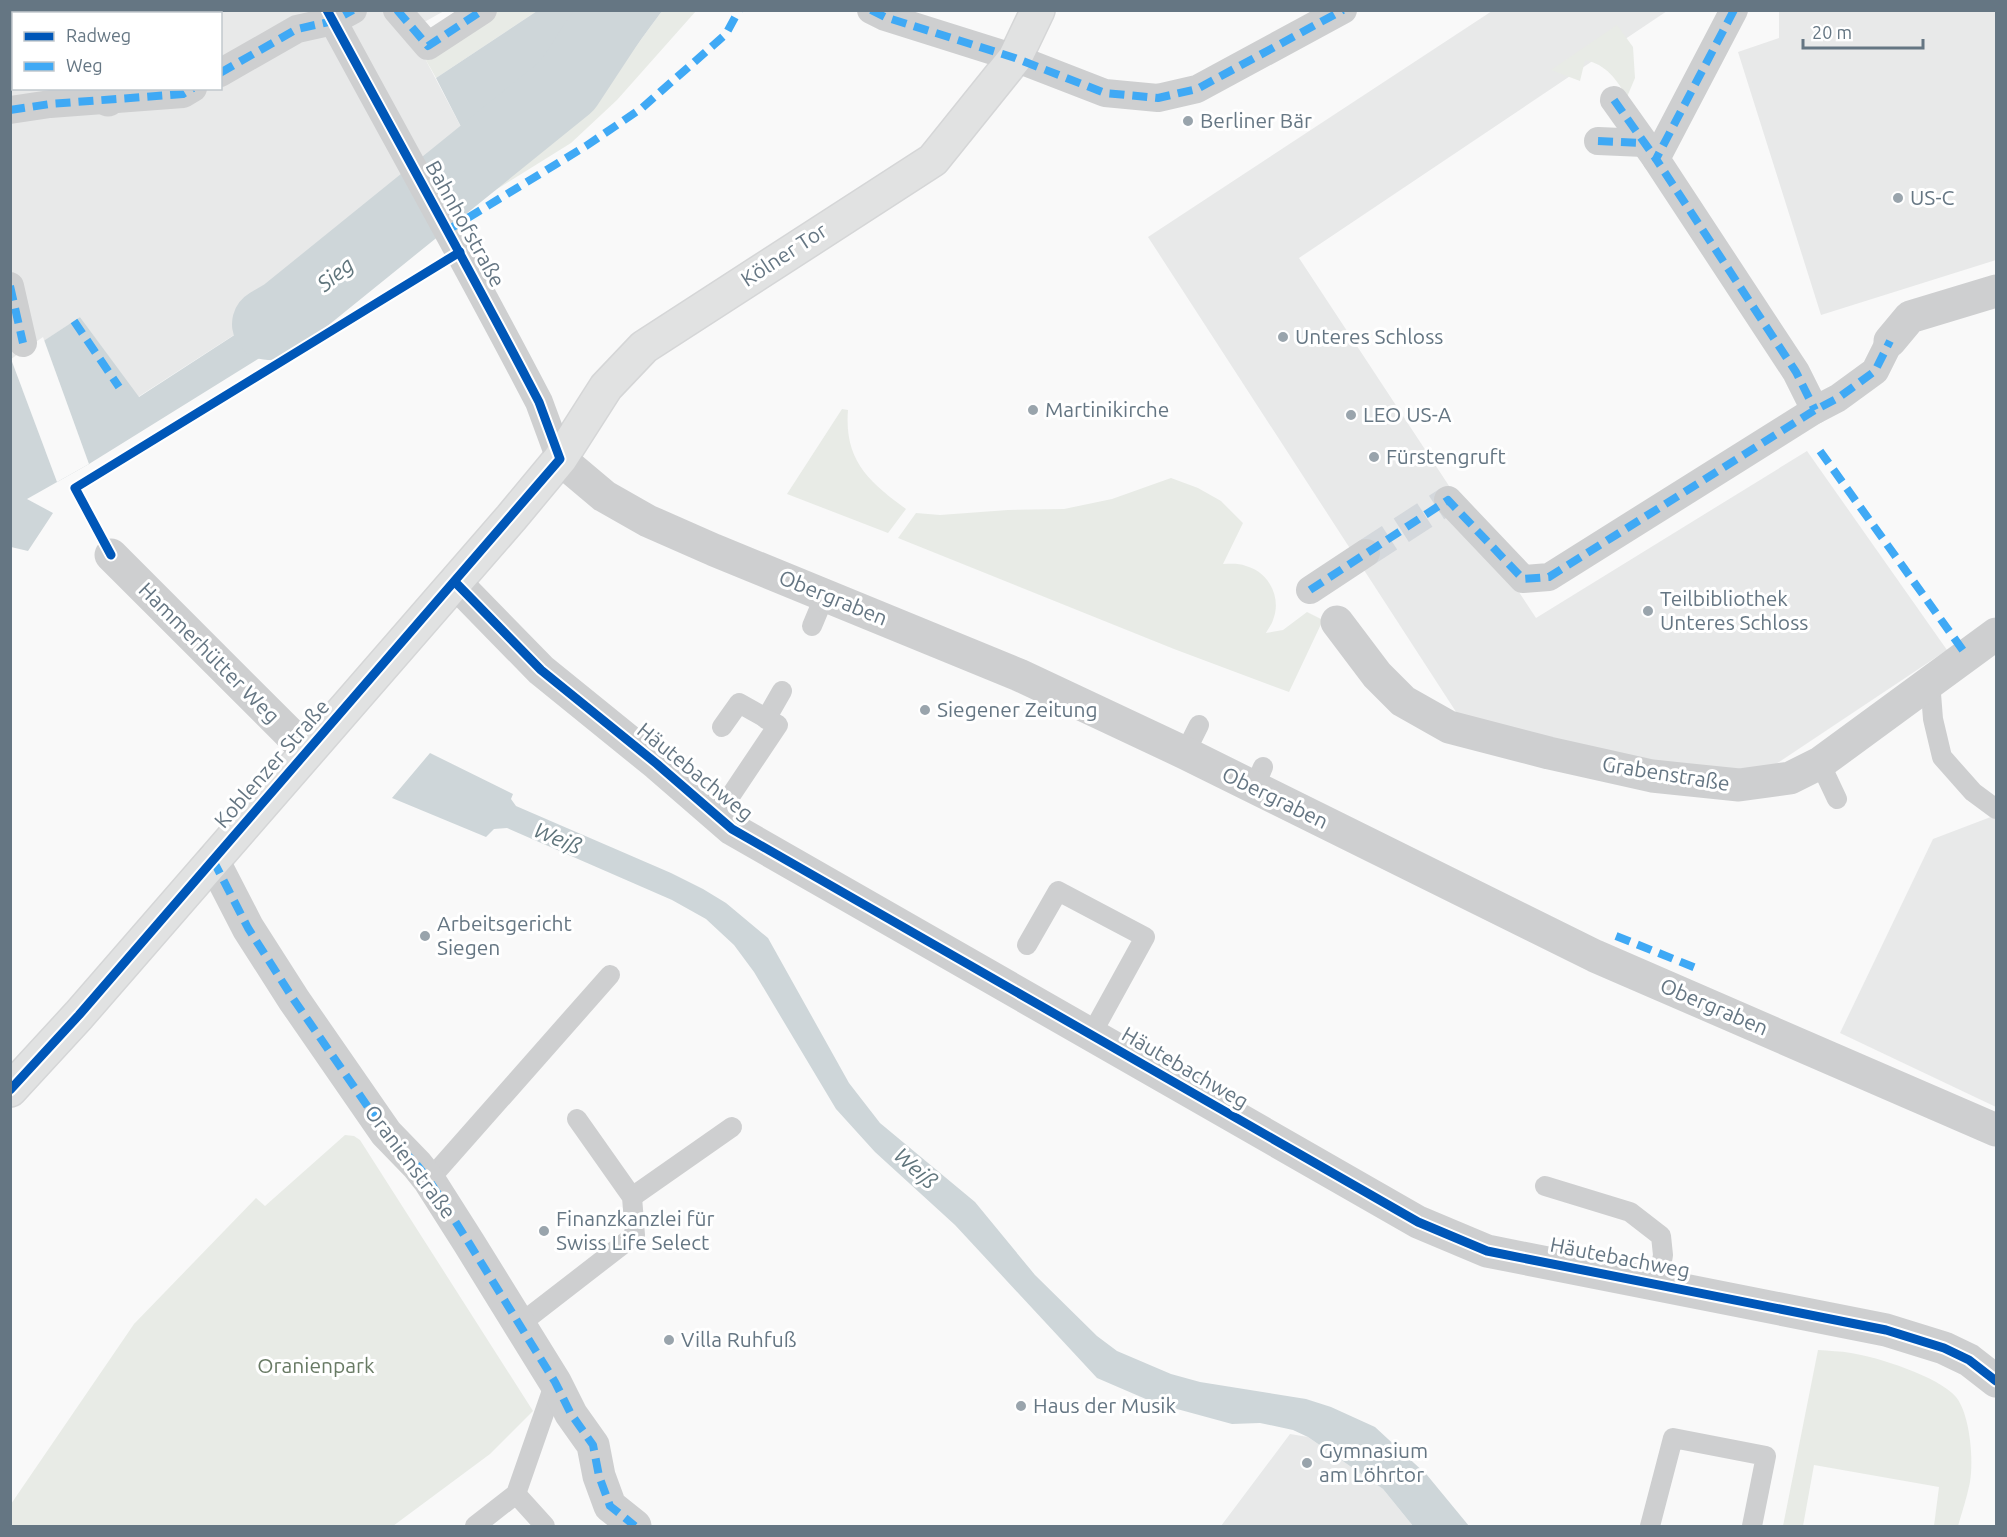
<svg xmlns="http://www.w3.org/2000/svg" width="2007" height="1537" font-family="Ubuntu,sans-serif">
	<rect width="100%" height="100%" fill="#f9f9f9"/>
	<g fill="#e8e9e9" fill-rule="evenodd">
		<path d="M 11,11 L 444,11 L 410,30 L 481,165 L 347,262 L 138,397 L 80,317 L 11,363 ZM 14,14 L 220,14 L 220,88 L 14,88 Z"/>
		<polygon points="1492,11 1667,11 1299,258 1536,618 1807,451 1947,650 1773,766 1687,774 1471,735 1148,237"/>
		<polygon points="1779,11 1996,11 1996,260 1821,315 1738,52 1779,38"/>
		<polygon points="1996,815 1996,1107 1840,1033 1933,839"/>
		<polygon points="1290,1434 1308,1437 1383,1489 1413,1526 1221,1526"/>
	</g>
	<g fill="#e8ebe6">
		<polygon points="496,11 537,11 436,78 423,55"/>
		<polygon points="662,11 696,11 617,100 571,143 494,191 558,128 611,80"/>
		<path d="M 1617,25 L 1633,47 L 1635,78 L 1627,97 C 1616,79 1607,65 1585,60 L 1580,81 L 1551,70 Z"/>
		<path d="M 842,409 L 848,410 C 844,461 869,482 906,509 L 888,533 L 787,494 Z"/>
		<path d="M 1171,478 L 1198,488 L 1221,501 L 1243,523 L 1223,564 C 1231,564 1238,563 1246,566 C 1269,572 1282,598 1273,620 C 1272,624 1268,629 1266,633 L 1283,630 L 1307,612 L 1323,620 L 1289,692 L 1174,649 L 898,538 L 916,513 L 940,515 L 1008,510 L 1064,509 L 1112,499 Z"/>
		<polygon points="345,1135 354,1136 360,1140 533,1411 490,1454 393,1526 11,1526 11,1504 134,1324 256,1198 265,1206"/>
		<path d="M 1818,1350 C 1829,1351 1840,1351 1851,1353 C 1877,1357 1938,1376 1956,1397 C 1970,1414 1974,1461 1970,1482 C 1967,1497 1962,1512 1958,1526 L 1934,1526 L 1939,1487 L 1814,1465 L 1803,1526 L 1783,1526 Z"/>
	</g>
	<g fill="#ced6d9">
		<polygon points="537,11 662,11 611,80 558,128 494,191 436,78"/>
		<polygon points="347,262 366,292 89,464 27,499 53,513 28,551 11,547 10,363 80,317 139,397"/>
		<polygon points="430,753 513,794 511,799 516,806 671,873 703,889 726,903 768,938 849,1083 880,1123 975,1202 1035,1275 1097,1336 1117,1351 1171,1374 1200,1382 1306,1399 1331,1407 1375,1427 1427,1475 1469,1526 1413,1526 1383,1489 1308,1437 1293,1430 1260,1423 1232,1424 1155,1403 1097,1378 955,1225 875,1152 836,1109 754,972 734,945 706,919 672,900 507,828 494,829 486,837 392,798"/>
	</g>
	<polygon fill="#f9f9f9" points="43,337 89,464 57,482 11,359"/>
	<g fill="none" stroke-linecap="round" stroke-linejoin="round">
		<polyline stroke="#ced6d9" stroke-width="72" points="268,324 285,314 567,86 617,10"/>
		<polyline stroke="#d4d8dc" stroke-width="28" stroke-dasharray="28 14" stroke-linecap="butt" points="1366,553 1448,500"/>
		<g stroke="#d5d6d7" stroke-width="36">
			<polyline id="secondary" points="10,1090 79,1015 511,518 560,459 606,387 644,347 933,160 1015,58 1038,10"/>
		</g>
		<g stroke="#cecfd0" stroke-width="20">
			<polyline points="812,626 825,595"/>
			<polyline points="1930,681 1933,719 1942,757 1973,792 1996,809"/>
			<polyline points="766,719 782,691"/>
			<polyline points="1185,753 1199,725"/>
			<polyline points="1820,763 1837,799"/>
			<polyline points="1254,788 1263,767"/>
			<polyline points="717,816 778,725 739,703 722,727"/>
			<polyline points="1027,945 1058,891 1145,937 1091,1035"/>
			<polyline points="429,1180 610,975"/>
			<polyline points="1545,1186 1630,1212 1661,1236 1663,1255 1658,1284"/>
			<polyline points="632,1197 732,1127"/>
			<polyline points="520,1324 635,1235 632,1197 577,1119"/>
			<polyline points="516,1494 545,1526"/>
			<polyline points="475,1526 516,1494 555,1382"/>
			<polyline points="1650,1526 1673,1438 1766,1456 1752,1526"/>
		</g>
		<g stroke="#cecfd0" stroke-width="28">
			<path d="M 327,10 C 394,134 463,257 528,381 L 539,402 L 560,459"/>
			<polyline points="397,10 428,46 483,10"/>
			<polyline points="871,10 885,17 1015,58 1105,93 1158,98 1197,89 1343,10"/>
			<polyline points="1734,10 1656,159 1796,372 1815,410"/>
			<polyline points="220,73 297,29 333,21 353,10"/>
			<polyline points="1614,100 1656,159"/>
			<polyline points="10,110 50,104 183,94 193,88"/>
			<polyline points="1598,141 1644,143"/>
			<polyline points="10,286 23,343"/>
			<polyline points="1448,500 1523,579 1549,577 1815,410 1838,398 1875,371 1890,341"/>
			<polyline points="1310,590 1366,553"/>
		</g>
		<g stroke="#cecfd0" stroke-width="33">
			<polyline points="63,10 65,14"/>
			<polyline points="103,88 108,100"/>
			<polyline points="1890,341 1910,317 1996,291"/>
			<polyline points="560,459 604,496 648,521 714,550 1019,675 1185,753 1595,956 1996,1130"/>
			<polyline points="111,555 307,751"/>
			<polyline points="455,582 541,670 657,764 732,829 1418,1222 1487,1251 1886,1330 1944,1348 1969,1360 1996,1381"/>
			<polyline points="1337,622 1377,675 1403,701 1449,727 1549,753 1652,776 1739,785 1790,778 1820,763 1996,634"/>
			<polyline points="213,860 248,928 294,1000 386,1133 417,1165 429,1180 469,1243 555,1382 571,1414 593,1445 599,1476 610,1506 635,1526"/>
		</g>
		<use href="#secondary" stroke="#e1e2e2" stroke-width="33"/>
		<g stroke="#3fa9f5" stroke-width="8" stroke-dasharray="15 8" stroke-linecap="butt">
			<polyline points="397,10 428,46 483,10"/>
			<polyline points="871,10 885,17 1015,58 1105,93 1158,98 1197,89 1343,10"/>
			<polyline points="1734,10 1656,159 1796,372 1815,410"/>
			<polyline points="220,73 297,29 333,21 353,10"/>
			<polyline points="1614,100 1656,159"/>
			<polyline points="10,110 50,104 183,94 193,88"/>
			<polyline points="1598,141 1644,143"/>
			<polyline points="448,230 586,146 642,108 726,34 739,10"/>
			<polyline points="10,286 23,343"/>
			<polyline points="74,321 119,387"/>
			<polyline points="1820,451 1967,656"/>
			<polyline points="1310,590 1448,500 1523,579 1549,577 1815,410 1838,398 1875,371 1890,341"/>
			<polyline points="213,860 248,928 294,1000 386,1133 417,1165 429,1180 469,1243 555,1382 571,1414 593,1445 599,1476 610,1506 635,1526"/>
			<polyline points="1616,936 1701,970"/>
		</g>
		<g stroke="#fff" stroke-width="13">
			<g id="cycleway">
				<polyline points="111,555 75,488 460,252"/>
				<polyline points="455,582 541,670 657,764 732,829 1418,1222 1487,1251 1886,1330 1944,1348 1969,1360 1996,1381"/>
				<path d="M 10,1090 L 79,1015 L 560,459 L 539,402 L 528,381 C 463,257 394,134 327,10"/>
			</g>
		</g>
		<use href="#cycleway" stroke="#0057b8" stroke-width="9"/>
	</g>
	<g fill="#99a4ac" stroke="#fff" stroke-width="2">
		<circle cx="1188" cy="121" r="6"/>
		<circle cx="1898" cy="198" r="6"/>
		<circle cx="1283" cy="337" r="6"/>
		<circle cx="1033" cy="410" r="6"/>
		<circle cx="1351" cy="415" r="6"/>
		<circle cx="1374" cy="457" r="6"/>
		<circle cx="1648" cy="611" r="6"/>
		<circle cx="925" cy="710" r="6"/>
		<circle cx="425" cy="936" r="6"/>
		<circle cx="544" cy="1231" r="6"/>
		<circle cx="669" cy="1340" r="6"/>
		<circle cx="1021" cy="1406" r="6"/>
		<circle cx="1307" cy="1463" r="6"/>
	</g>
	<g text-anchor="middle" stroke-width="6" stroke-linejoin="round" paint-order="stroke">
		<g font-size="21" fill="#657683" stroke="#fff" text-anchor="start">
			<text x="1200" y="128">Berliner Bär</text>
			<text x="1910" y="205">US-C</text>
			<text x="1295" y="344">Unteres Schloss</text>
			<text x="1045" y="417">Martinikirche</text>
			<text x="1363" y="422">LEO US-A</text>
			<text x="1386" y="464">Fürstengruft</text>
			<text x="1660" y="606">Teilbibliothek<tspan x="1660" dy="24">Unteres Schloss</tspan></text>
			<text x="937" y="717">Siegener Zeitung</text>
			<text x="437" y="931">Arbeitsgericht<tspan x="437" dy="24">Siegen</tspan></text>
			<text x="556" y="1226">Finanzkanzlei für<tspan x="556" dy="24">Swiss Life Select</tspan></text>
			<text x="681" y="1347">Villa Ruhfuß</text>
			<text x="1033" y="1413">Haus der Musik</text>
			<text x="1319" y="1458">Gymnasium<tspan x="1319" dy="24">am Löhrtor</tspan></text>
		</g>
		<g font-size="21" fill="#657683" stroke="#fff">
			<text transform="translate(465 224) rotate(61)" y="7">Bahnhofstraße</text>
			<text transform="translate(784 255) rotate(-33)" y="7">Kölner Tor</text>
			<text transform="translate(833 598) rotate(22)" y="7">Obergraben</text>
			<text transform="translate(209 653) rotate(45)" y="7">Hammerhütter Weg</text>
			<text transform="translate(272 764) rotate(-49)" y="7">Koblenzer Straße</text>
			<text transform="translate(695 772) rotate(39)" y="7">Häutebachweg</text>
			<text transform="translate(1666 774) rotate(9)" y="7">Grabenstraße</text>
			<text transform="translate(1275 798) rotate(26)" y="7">Obergraben</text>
			<text transform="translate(1714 1007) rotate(23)" y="7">Obergraben</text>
			<text transform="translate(1185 1068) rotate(30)" y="7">Häutebachweg</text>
			<text transform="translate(410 1162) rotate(53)" y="7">Oranienstraße</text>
			<text transform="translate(1620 1258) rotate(11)" y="7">Häutebachweg</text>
		</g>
		<g font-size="21" fill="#687a64" stroke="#fff">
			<text x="316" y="1373">Oranienpark</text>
		</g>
		<g font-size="22" font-style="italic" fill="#60757c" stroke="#fff">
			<text transform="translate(335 274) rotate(-39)" y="8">Sieg</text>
			<text transform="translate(558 838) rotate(23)" y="8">Weiß</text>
			<text transform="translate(916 1168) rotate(42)" y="8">Weiß</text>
		</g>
	</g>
	<rect width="2007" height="1537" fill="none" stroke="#657683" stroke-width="24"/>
	<rect x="12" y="12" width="210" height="78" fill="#ffffff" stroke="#c1c8cd" stroke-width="1.5"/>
	<rect x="24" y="32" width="30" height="9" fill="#0057b8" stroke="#c1c8cd" stroke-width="1.5"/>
	<text x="66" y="42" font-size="18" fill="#657683">Radweg</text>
	<rect x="24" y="62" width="30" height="9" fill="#3fa9f5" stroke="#c1c8cd" stroke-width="1.5"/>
	<text x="66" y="72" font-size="18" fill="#657683">Weg</text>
	<path d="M1803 39v9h120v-9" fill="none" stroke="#657683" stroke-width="3"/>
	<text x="1812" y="39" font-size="18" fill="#657683" stroke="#ffffff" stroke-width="4.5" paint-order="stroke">20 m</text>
</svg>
